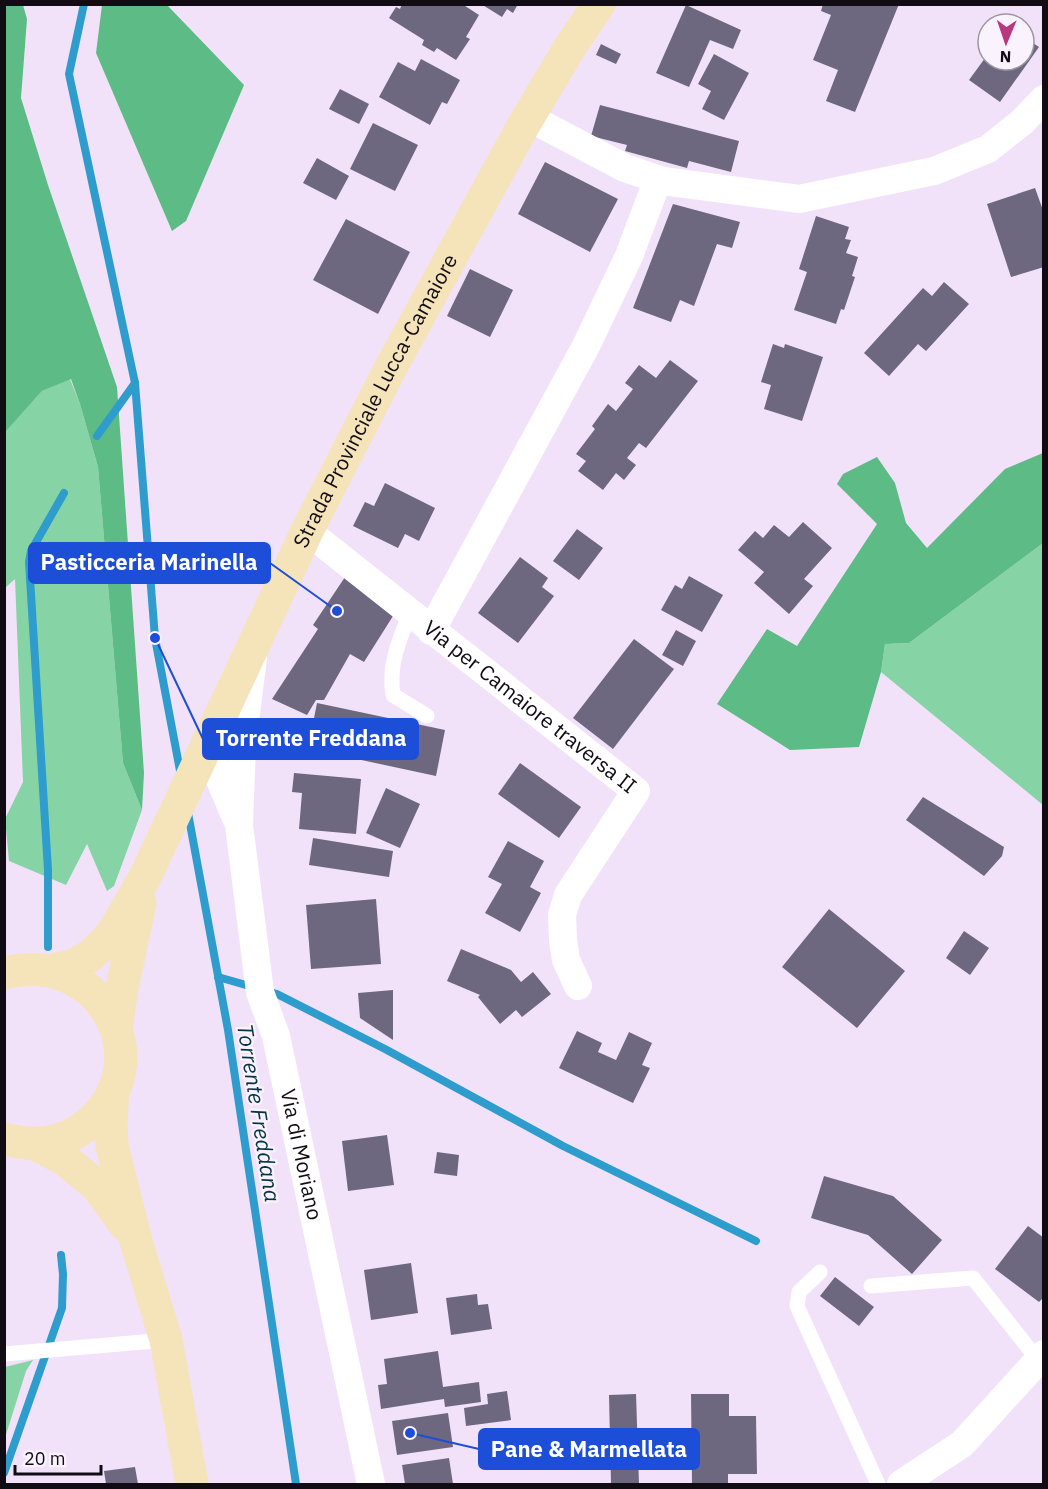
<svg xmlns="http://www.w3.org/2000/svg" width="1048" height="1489" font-family="'IBM Plex Sans',sans-serif">
	<rect width="100%" height="100%" fill="#f2e2f9"/>
	<g fill="#86d4a5">
		<polygon points="70,379 80,404 98,467 123,763 142,810 114,886 107,891 87,844 66,885 9,861 5,819 23,782 15,579 5,588 4,432 42,391"/>
		<polygon points="1043,543 1043,805 881,672 885,644 909,643"/>
		<polygon points="33,1360 26,1371 5,1438 5,1367"/>
	</g>
	<g fill="#5dbb86">
		<polygon points="23,5 27,19 21,98 48,185 117,387 144,773 142,810 123,763 98,467 80,404 71,379 42,391 5,432 4,5"/>
		<polygon points="102,5 167,5 244,85 186,221 172,231 96,53"/>
		<polygon points="1043,453 1043,543 909,643 885,644 881,672 859,747 790,750 717,704 767,629 797,646 877,524 837,484 843,474 877,457 895,483 906,523 927,548 1005,469"/>
	</g>
	<g fill="none" stroke-linecap="round" stroke-linejoin="round">
		<g stroke="#2e9dcd" stroke-width="8">
			<polyline points="84,4 69,74 135,383 155,638 181,776"/>
			<polyline points="97,436 135,383"/>
			<polyline points="188,813 228,1030 296,1484"/>
			<polyline points="48,947 48,870 29,562 31,551 64,493"/>
			<polyline points="218,977 277,994 385,1049 563,1146 756,1241"/>
			<polyline points="4,1473 62,1308 63,1274 61,1255"/>
		</g>
	</g>
	<g fill="#6d687f">
		<polygon points="402,4 462,4 479,15 466,37 470,39 456,60 437,48 434,52 422,45 424,40 389,18 396,7 400,9"/>
		<polygon points="481,4 518,4 513,13 507,9 502,17"/>
		<polygon points="823,4 899,4 855,112 826,101 838,70 813,60 831,15 821,11"/>
		<polygon points="686,5 741,30 733,49 710,40 689,87 656,73"/>
		<polygon points="1024,37 1039,47 1000,102 969,80 988,54 988,60 1024,60"/>
		<polygon points="601,44 621,54 616,64 596,55"/>
		<polygon points="714,54 749,73 724,120 702,109 711,91 698,84"/>
		<polygon points="421,59 460,80 447,104 442,102 430,125 379,97 398,62 415,71"/>
		<polygon points="340,89 369,104 359,124 329,109"/>
		<polygon points="600,105 739,141 731,172 689,161 687,168 625,151 627,145 591,136"/>
		<polygon points="373,123 418,145 395,191 350,169"/>
		<polygon points="317,158 349,176 336,200 303,183"/>
		<polygon points="545,162 618,199 590,252 518,214"/>
		<polygon points="1035,188 1044,213 1044,267 1011,277 987,204"/>
		<polygon points="673,204 740,222 732,248 717,244 694,306 680,300 671,322 633,308"/>
		<polygon points="816,216 849,227 845,239 851,240 846,253 858,257 852,276 855,277 844,310 841,309 836,324 794,310 807,272 799,269"/>
		<polygon points="346,219 410,252 378,314 313,280"/>
		<polygon points="470,269 513,290 490,337 447,316"/>
		<polygon points="944,282 969,304 926,351 918,344 889,376 864,353 923,288 932,296"/>
		<polygon points="773,344 784,348 785,344 823,357 802,421 764,409 771,385 761,382"/>
		<polygon points="670,360 698,381 646,448 639,443 627,458 636,465 624,480 616,473 603,490 578,471 586,461 576,454 595,429 592,426 608,404 616,411 633,389 625,383 639,365 656,378"/>
		<polygon points="385,483 435,508 419,541 405,534 398,548 353,526 365,502 374,506"/>
		<polygon points="803,522 832,548 804,579 813,586 789,614 754,583 764,572 738,550 755,531 763,538 774,525 789,537"/>
		<polygon points="577,529 603,548 579,580 553,561"/>
		<polygon points="520,557 548,578 542,587 554,596 518,643 478,613"/>
		<polygon points="689,576 723,595 702,632 661,610 675,585 682,589"/>
		<polygon points="345,577 393,616 364,662 350,654 324,700 316,700 307,715 272,699 318,629 313,625"/>
		<polygon points="676,630 696,641 683,666 662,655"/>
		<polygon points="634,639 674,669 613,749 573,718"/>
		<polygon points="317,703 445,730 436,776 352,758 355,748 310,738"/>
		<polygon points="520,763 581,807 559,838 498,794"/>
		<polygon points="294,773 361,779 356,834 299,829 302,793 292,792"/>
		<polygon points="386,788 420,804 400,848 366,833"/>
		<polygon points="923,797 1004,847 1002,856 984,876 906,820"/>
		<polygon points="313,838 393,851 389,877 309,865"/>
		<polygon points="508,841 544,861 530,887 541,893 520,932 485,913 502,884 488,877"/>
		<polygon points="376,899 381,964 311,969 306,905"/>
		<polygon points="829,909 905,971 857,1028 782,967"/>
		<polygon points="964,931 989,948 970,975 946,958"/>
		<polygon points="461,949 511,970 521,982 533,972 551,994 522,1017 516,1010 500,1024 478,997 480,995 447,981"/>
		<polygon points="393,990 393,1040 360,1018 358,993"/>
		<polygon points="577,1031 602,1043 598,1052 616,1060 629,1032 652,1043 642,1065 650,1068 633,1103 559,1068"/>
		<polygon points="387,1135 394,1185 348,1191 342,1141"/>
		<polygon points="437,1152 459,1155 457,1176 434,1173"/>
		<polygon points="824,1176 893,1196 942,1240 912,1274 868,1235 811,1218"/>
		<polygon points="1028,1226 1044,1238 1044,1297 1039,1302 995,1269"/>
		<polygon points="411,1263 418,1313 371,1320 364,1270"/>
		<polygon points="835,1277 874,1307 859,1326 820,1296"/>
		<polygon points="477,1294 478,1305 488,1304 492,1329 451,1335 446,1298"/>
		<polygon points="438,1351 443,1387 479,1382 481,1402 445,1407 444,1399 381,1409 378,1385 387,1384 384,1359"/>
		<polygon points="507,1391 511,1420 466,1426 464,1408 488,1404 487,1394"/>
		<polygon points="636,1394 639,1484 611,1484 609,1395"/>
		<polygon points="691,1394 729,1394 729,1416 756,1416 757,1474 728,1474 728,1484 692,1484"/>
		<polygon points="448,1413 453,1447 397,1455 392,1421"/>
		<polygon points="449,1458 453,1484 405,1484 402,1465"/>
		<polygon points="135,1467 138,1484 106,1484 104,1471"/>
	</g>
	<g fill="none" stroke-linecap="round" stroke-linejoin="round">
		<g stroke="#fff" stroke-width="15">
			<path d="M 410,614 C 399,639 388,667 393,695 L 427,716"/>
			<polyline points="820,1272 799,1292 797,1306 878,1484"/>
			<polyline points="871,1286 973,1278 1038,1360"/>
			<polyline points="4,1354 166,1340"/>
		</g>
		<g stroke="#fff" stroke-width="28">
			<polyline points="528,117 625,168 663,181 799,199 934,171 988,149 1022,122 1044,99"/>
			<path id="s1" d="M 307,531 L 636,791 L 568,895 L 562,915 L 563,940 L 566,960 L 578,986"/>
			<polyline points="431,631 586,346 629,256 658,179"/>
			<path id="s2" d="M 253,658 L 242,745 L 239,825 L 260,992 L 276,1036 L 371,1484"/>
			<polyline points="207,749 236,818"/>
			<polyline points="901,1484 962,1444 1044,1354"/>
		</g>
		<g stroke="#f5e3b9" stroke-width="33">
			<path id="s3" d="M 53,970 L 72,966 L 90,956 L 103,944 L 114,931 L 146,875 L 307,531 L 391,367 L 523,126 L 570,47 L 599,4"/>
			<path d="M 4,973 C 106,947 165,1072 80,1130 C 57,1145 30,1146 4,1139"/>
			<polyline points="116,1028 122,988 140,903"/>
			<polyline points="113,1091 111,1120 112,1146 136,1241 166,1340 192,1484"/>
			<polyline points="35,1144 64,1159 97,1186 125,1225"/>
		</g>
	</g>
	<g text-anchor="middle" stroke-width="4.5" stroke-linejoin="round" paint-order="stroke">
		<g font-size="21" fill="#110c13" stroke="#faf3fd">
			<text dy="7" stroke="none"><textPath href="#s3" startOffset="666">Strada Provinciale Lucca-Camaiore</textPath></text>
			<text dy="7" stroke="none"><textPath href="#s1" startOffset="284">Via per Camaiore traversa II</textPath></text>
			<text dy="7" stroke="none"><textPath href="#s2" startOffset="504">Via di Moriano</textPath></text>
		</g>
		<g font-size="22" font-style="italic" fill="#033347" stroke="#faf3fd">
			<text transform="translate(259 1113) rotate(81)" y="8">Torrente Freddana</text>
		</g>
	</g>
	<path fill="none" stroke="#1d4ed8" stroke-width="2" d="M337 611L270 563M155 638L203 739M410 1433L479 1449"/>
	<g fill="#1d4ed8" stroke="#faf3fd" stroke-width="2">
		<circle cx="337" cy="611" r="6"/>
		<circle cx="155" cy="638" r="6"/>
		<circle cx="410" cy="1433" r="6"/>
	</g>
	<g fill="#1d4ed8" stroke="#1d4ed8" stroke-width="2">
		<rect x="29" y="543" width="241" height="40" rx="6"/>
		<rect x="203" y="719" width="215" height="40" rx="6"/>
		<rect x="479" y="1429" width="220" height="40" rx="6"/>
	</g>
	<g font-size="22" text-anchor="middle" font-weight="bold" fill="#fff">
		<text x="149" y="570">Pasticceria Marinella</text>
		<text x="311" y="746">Torrente Freddana</text>
		<text x="589" y="1457">Pane &amp; Marmellata</text>
	</g>
	<rect width="1048" height="1489" fill="none" stroke="#110c13" stroke-width="12"/>
	<g transform="translate(1006 42) rotate(182)"><circle r="28" fill="#faf3fd" stroke="#9d979f" stroke-width="1.5"/>
	<path d="M0-4.5L10 22L0 15L-10 22Z" fill="#b9377f"/>
	<text y="-9" font-size="16" font-weight="bold" text-anchor="middle" fill="#110c13">N</text>
	</g>
	<path d="M15 1465v9h86v-9" fill="none" stroke="#110c13" stroke-width="3"/>
	<text x="24" y="1465" font-size="18" fill="#110c13" stroke="#faf3fd" stroke-width="4.5" paint-order="stroke">20 m</text>
</svg>
